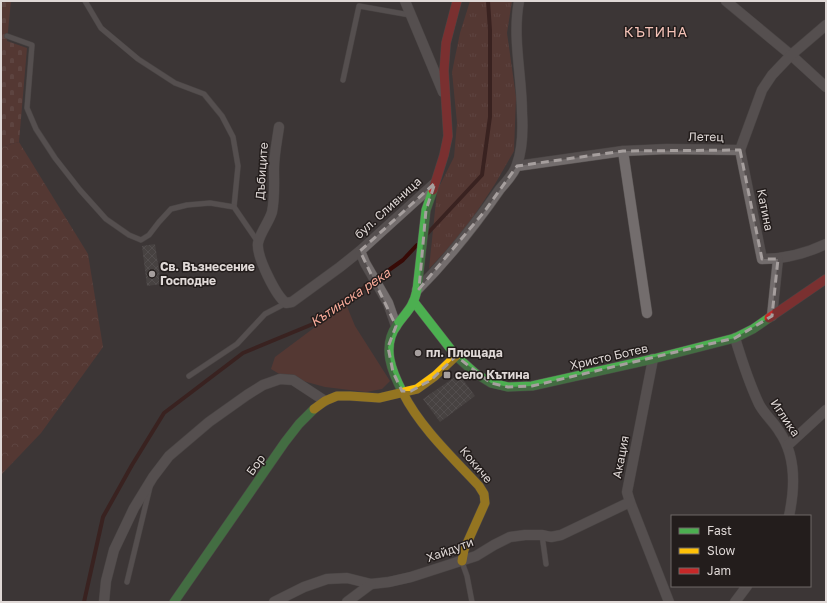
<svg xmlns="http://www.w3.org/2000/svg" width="827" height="603" font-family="'Golos Text',sans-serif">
	<defs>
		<pattern id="grass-tufts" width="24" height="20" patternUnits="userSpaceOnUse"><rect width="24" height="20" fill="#723a30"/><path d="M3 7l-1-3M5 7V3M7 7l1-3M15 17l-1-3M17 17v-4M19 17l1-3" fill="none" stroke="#86564d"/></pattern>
		<pattern id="forest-crowns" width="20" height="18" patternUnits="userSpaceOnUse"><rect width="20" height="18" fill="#723a30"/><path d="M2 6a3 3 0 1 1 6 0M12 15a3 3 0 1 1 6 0" fill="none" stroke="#86564d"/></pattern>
		<pattern id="cemetery-stones" width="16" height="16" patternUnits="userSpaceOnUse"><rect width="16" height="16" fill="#723a30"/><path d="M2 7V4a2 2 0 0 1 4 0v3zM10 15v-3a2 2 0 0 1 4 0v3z" fill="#86564d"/></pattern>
		<pattern id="building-cross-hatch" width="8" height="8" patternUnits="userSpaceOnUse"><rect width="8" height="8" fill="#55504f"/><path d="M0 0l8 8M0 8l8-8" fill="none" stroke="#6d6868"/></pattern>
	</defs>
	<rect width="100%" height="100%" fill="#3c3636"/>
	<polygon fill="url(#grass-tufts)" points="470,1 512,1 507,33 516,97 514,151 495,184 464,231 429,269 437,191 454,157 457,123 452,72 460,33"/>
	<polygon fill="url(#forest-crowns)" points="19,142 88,254 103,347 41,433 1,475 1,147"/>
	<polygon fill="url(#cemetery-stones)" points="1,1 11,1 7,41 27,48 19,142 1,147"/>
	<polygon fill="#723a30" points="346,304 355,326 390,381 382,389 366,392 325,387 281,375 271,369 275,357"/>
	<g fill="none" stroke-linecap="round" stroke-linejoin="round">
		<g stroke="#370a06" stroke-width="4">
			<polyline points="427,234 482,175 490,117 490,30 488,1"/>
			<polyline points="84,602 103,517 132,465 164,413 243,353 313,324 403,260 417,245"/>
		</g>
	</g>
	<g fill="url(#building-cross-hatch)">
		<polygon points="155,244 161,284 147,286 142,246"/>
		<polygon points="459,374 475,396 440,422 423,399"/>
	</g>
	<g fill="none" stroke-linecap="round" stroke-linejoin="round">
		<g stroke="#585352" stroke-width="6">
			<g id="lane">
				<polyline points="85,1 101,28 138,59 175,83 204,94 222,116 233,137 238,166 234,207"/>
				<polyline points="7,36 32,45 27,108 36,129 55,158 80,190 106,219 129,235 141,240 149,235 159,222 171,209 187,205 210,203 234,207 258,242"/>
				<polyline points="343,80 359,6 410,15"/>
				<polyline points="189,376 237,344 265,314 286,303"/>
				<polyline points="542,535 546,564"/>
				<polyline points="462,562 467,576 472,602"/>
				<polyline points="127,582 150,487"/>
			</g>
		</g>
		<g stroke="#585352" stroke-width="11">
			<g id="street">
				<polyline points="405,1 443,92"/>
				<polyline points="726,1 791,55 826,87"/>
				<path d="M 279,127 C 277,141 274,155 274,169 C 274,184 275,197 272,212 C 269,222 260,233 258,243 C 256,256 276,296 286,303 L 292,302 L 340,267 L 360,251 L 434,184"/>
				<path d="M 740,150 L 762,259 C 784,259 805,254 826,244"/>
				<polyline points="740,150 762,90 772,75 791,55 826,25"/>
				<polyline points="623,151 647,313"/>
				<polyline points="517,166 623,151 667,149 740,150"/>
				<polyline points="360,251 365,263 388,303 396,326"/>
				<path d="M 417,290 C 448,259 475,225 500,189 C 506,182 515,173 517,164 C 523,148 523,130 522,113 C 522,76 512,38 519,1"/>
				<polyline points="772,316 778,259"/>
				<path d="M 735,338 C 742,361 749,383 759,404 C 764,414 773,421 779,431 C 796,455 795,488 789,516"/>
				<polyline points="653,359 627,492 630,502 669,602"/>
				<polyline points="788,445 826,410"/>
				<polyline points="104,602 106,581 114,550 134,508 153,477 169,456 209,422 247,395 263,385 280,379 293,380 325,401"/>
				<polyline points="274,602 304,587 327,579 347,578 371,584 389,582 411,577 476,556 494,545 510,537 525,535 542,535 551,537 561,535 630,502"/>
				<polyline points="347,602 371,584"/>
				<polyline points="735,602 747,586"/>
			</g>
		</g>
		<g stroke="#585352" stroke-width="10">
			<g id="fast">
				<polyline points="414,302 456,356 475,373 491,383 508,387 532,386 653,359 735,338 753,329 769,318"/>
				<path d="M 403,393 C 392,372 381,347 397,325 C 407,311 413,308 417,290 L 426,210 L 433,190"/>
				<polyline points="174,602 285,442 299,424 314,409"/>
			</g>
		</g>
		<g stroke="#585352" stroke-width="10">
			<g id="slow">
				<path d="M 403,393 C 420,427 453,458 479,486 L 484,494 L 485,503 L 464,550 L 462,561"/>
				<polyline points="314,409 325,401 337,396 350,396 379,398 417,389 435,376 456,356"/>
			</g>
		</g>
		<g stroke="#585352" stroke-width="10">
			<g id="jam">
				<polyline points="433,190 444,155 448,136 444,71 446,43 457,1"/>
				<polyline points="769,318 826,279"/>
			</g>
		</g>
		<use href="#lane" stroke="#736d6d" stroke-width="5"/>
		<use href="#street" stroke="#736d6d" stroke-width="10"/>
		<use href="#fast" stroke="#4caf50" stroke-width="9"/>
		<use href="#slow" stroke="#ffc107" stroke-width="9"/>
		<use href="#jam" stroke="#c62828" stroke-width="9"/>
	</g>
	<path d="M0 0H827V603H0ZM 740,150 L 762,259 L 778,259 L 772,316 L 735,338 L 532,386 L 508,387 L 491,383 L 456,356 L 431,380 L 411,391 L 402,391 L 393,372 L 388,347 L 396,326 L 360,251 L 435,183 L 426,210 L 419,289 L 484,212 L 517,166 L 623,151 Z" fill="#3c3636" fill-opacity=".55" fill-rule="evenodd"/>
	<path fill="none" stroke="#a69f9e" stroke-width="3" stroke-dasharray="8 5" stroke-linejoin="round" d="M 740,150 L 762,259 L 778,259 L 772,316 L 735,338 L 532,386 L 508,387 L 491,383 L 456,356 L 431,380 L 411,391 L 402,391 L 393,372 L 388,347 L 396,326 L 360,251 L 435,183 L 426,210 L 419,289 L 484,212 L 517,166 L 623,151 Z"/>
	<g fill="#a69f9e" stroke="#231d1c" stroke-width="1.5">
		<circle cx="152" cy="274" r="4"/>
		<circle cx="418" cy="353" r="4"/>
		<rect x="443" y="371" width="8" height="8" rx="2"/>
	</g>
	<g text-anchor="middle" stroke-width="3" stroke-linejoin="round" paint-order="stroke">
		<g font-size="12" fill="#dfd8d6" stroke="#231d1c">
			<text transform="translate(706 137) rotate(1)" y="4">Летец</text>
			<text transform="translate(262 171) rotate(-86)" y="4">Дъбиците</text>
			<text transform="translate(388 208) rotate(-42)" y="4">бул. Сливница</text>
			<text transform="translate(765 210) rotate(79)" y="4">Катина</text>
			<text transform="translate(609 357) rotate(-13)" y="4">Христо Ботев</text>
			<text transform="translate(785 418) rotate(56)" y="4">Иглика</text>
			<text transform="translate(621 457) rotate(-79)" y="4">Акация</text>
			<text transform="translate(256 465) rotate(-54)" y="4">Бор</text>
			<text transform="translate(476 465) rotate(50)" y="4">Кокиче</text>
			<text transform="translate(450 550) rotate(-20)" y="4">Хайдути</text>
		</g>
		<g font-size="12" font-weight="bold" fill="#dfd8d6" stroke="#231d1c" text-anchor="start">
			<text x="160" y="271">Св. Възнесение<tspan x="160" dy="14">Господне</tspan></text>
			<text x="426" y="357">пл. Площада</text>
			<text x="455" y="379">село Кътина</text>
		</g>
		<g font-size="13" font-style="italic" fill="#faac9b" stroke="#231d1c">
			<text transform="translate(350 297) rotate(-34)" y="5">Кътинска река</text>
		</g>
		<g font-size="14" letter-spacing="1" fill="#f4c2b7" stroke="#231d1c">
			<text x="656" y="37">КЪТИНА</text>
		</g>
	</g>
	<rect width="827" height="603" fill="none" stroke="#dfd8d6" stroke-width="4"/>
	<rect x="671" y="515" width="140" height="72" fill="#231d1c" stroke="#6e6866"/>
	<rect x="679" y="528" width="20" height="6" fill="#4caf50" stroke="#6e6866"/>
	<text x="707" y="535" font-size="12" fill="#dfd8d6">Fast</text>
	<rect x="679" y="548" width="20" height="6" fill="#ffc107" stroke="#6e6866"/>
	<text x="707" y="555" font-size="12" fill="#dfd8d6">Slow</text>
	<rect x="679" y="568" width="20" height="6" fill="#c62828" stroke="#6e6866"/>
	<text x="707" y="575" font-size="12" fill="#dfd8d6">Jam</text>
</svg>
